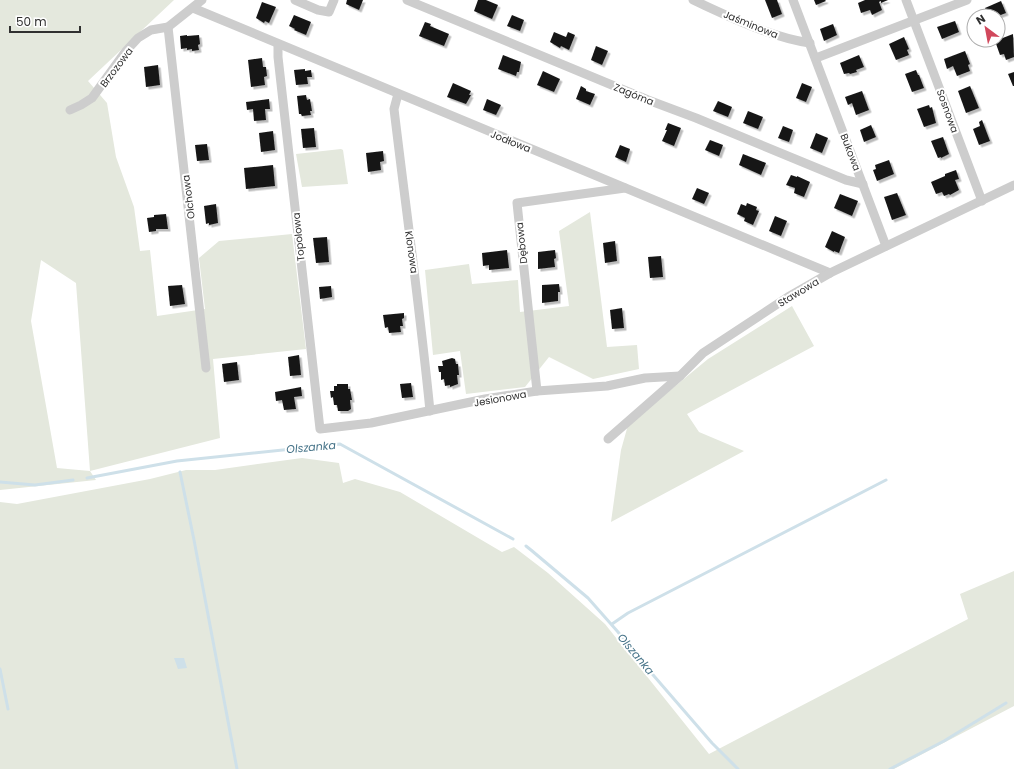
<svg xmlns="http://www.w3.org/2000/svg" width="1014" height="769" font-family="Poppins,sans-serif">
	<defs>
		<filter id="shadow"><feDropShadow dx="2.5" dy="2.5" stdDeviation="0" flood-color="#0004"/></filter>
	</defs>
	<rect width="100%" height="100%" fill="#fff"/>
	<g fill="#e4e8dd" fill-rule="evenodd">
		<path d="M 0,0 L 174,0 L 88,81 L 107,103 L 116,157 L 134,207 L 140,251 L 150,250 L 157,316 L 205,309 L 199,258 L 219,241 L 292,234 L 306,349 L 213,359 L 220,438 L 90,471 L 96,480 L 0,490 ZM 41,260 L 76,283 L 90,471 L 57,468 L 31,321 Z"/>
		<polygon points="341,149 343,150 348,184 302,187 296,154"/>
		<polygon points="590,212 607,347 637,345 639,369 593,379 549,357 525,387 466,394 460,351 433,355 425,270 469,264 472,284 518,280 520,312 569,306 559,231"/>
		<polygon points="792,306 814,346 687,414 699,432 744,451 611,522 621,450 628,425 708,359"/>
		<polygon points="302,458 339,463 343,483 355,479 400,492 502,552 514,547 548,573 605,624 709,754 968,619 960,594 1014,571 1014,706 894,769 0,769 0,502 17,504 150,479 186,470 215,470"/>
	</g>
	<polygon fill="#cee0e9" points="174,658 184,658 187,668 178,669"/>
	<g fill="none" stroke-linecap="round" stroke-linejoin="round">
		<g stroke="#cee0e9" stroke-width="3">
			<polyline points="180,472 194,540 237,769"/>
			<polyline points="87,478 177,461 340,444 513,539"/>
			<polyline points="0,482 35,485 73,480"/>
			<polyline points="526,546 531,550 588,598 618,632 641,661 712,743 738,769"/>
			<polyline points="612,624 628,613 886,480"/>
			<polyline points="0,669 8,709"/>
			<polyline points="890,769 944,741 1006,703"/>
		</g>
	</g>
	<g fill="#171717" filter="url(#shadow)">
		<polygon points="347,0 363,0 359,10 346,4"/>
		<polygon points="478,0 486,0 498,5 492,19 474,11"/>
		<polygon points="765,0 777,0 782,14 772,18"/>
		<polygon points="814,0 825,0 826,1 816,5"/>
		<polygon points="865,0 888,0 881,3 881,1 879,2 882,10 872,15 870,10 861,13 858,3"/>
		<polygon points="1001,1 1006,13 998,16 988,16 985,8"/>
		<polygon points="262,2 276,7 269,23 265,21 264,23 256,18"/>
		<polygon points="294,15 311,22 306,35 294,30 295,29 289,26"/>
		<polygon points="512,15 524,20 520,31 507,26"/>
		<polygon points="955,21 959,32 942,39 937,27"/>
		<polygon points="425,22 431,24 430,26 449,34 444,46 419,36"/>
		<polygon points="833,24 837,35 824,41 820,29"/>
		<polygon points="554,32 566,37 568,32 575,35 569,50 561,46 560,48 550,42"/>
		<polygon points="1013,34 1014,57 1006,60 1004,54 1000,55 995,41"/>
		<polygon points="187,35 187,36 199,35 200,44 198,45 199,50 192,51 192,49 187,50 187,48 181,49 180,36"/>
		<polygon points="904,37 909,49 907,50 909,55 896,60 889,44"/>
		<polygon points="596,46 608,51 602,65 591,60"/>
		<polygon points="965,51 970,64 968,65 970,71 957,76 953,66 947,69 944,59"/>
		<polygon points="503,55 521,62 519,72 517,72 516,76 498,69"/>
		<polygon points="859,55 864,67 856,70 857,72 850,74 849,73 844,74 840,63"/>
		<polygon points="262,58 263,67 266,67 267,76 264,77 265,85 251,87 248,60"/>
		<polygon points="158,65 160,85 146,87 144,67"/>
		<polygon points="305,69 305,71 311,70 312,77 307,77 308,84 296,85 294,70"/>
		<polygon points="916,70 918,75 919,75 924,88 912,92 905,74"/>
		<polygon points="543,71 560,79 554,92 537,85"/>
		<polygon points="1014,72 1014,86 1013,86 1008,74"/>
		<polygon points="453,83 471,91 469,95 471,95 466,104 447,97"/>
		<polygon points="802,83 812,87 806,102 796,98"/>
		<polygon points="581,86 586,89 586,91 595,94 590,105 576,99"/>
		<polygon points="970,86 979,108 966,113 958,91"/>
		<polygon points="862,91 869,110 856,115 852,103 848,105 845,97"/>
		<polygon points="306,95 307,100 310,99 312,111 310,111 311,115 302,116 301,114 299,114 297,96"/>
		<polygon points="269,99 270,109 265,109 266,120 254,121 253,109 247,110 246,102"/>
		<polygon points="487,99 501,105 496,115 483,110"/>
		<polygon points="718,101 732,107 728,117 713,111"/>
		<polygon points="929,105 930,108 932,107 936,123 924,127 917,109"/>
		<polygon points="748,111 763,117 758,129 743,123"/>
		<polygon points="982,120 990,141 979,145 973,129 980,126 979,122"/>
		<polygon points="668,123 681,128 674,146 662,141 667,130 665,130"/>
		<polygon points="871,125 876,137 864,142 860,130"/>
		<polygon points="783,126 793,130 789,142 778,138"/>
		<polygon points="314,128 316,147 303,148 301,129"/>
		<polygon points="273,131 275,150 261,152 259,133"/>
		<polygon points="816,133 828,138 822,153 810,148"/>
		<polygon points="943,137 949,154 941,158 941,157 938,158 931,141"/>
		<polygon points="710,140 723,145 719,156 705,150"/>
		<polygon points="207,144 209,160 197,161 195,145"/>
		<polygon points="620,145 630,149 626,162 615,157"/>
		<polygon points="383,151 384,161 380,162 381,170 368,172 366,153"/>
		<polygon points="743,154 766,163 761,175 739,165"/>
		<polygon points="889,160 894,174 877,181 873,170 876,169 875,165"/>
		<polygon points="273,165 275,186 246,189 244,168"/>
		<polygon points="956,170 959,179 955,180 959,190 950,195 949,194 944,196 942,192 936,194 931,182 945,176 945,174"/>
		<polygon points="791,175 797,177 797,176 810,182 804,197 794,193 795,188 786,185"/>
		<polygon points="697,188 709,193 704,204 692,199"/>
		<polygon points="897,193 906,215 892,220 884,197"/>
		<polygon points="840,194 858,201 852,216 834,208"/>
		<polygon points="747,203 757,207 756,210 759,211 753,225 744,221 745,218 737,214 741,204 746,206"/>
		<polygon points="216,204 218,223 209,225 209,223 206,224 204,206"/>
		<polygon points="166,214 168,229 156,229 156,231 149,232 147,218 154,217 154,215"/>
		<polygon points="775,216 787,221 781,236 769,231"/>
		<polygon points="832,231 845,237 839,253 834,251 834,252 825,247"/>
		<polygon points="327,237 329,262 316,263 313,238"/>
		<polygon points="615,241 617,261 605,263 603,243"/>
		<polygon points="507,250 509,268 489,270 489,265 483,266 482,253"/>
		<polygon points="555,250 556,258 554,259 555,267 538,269 538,252"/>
		<polygon points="661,256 663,277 650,278 648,257"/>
		<polygon points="559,284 560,292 558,292 558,301 542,303 542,285"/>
		<polygon points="182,285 185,304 170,306 168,286"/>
		<polygon points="331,286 332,297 320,299 319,287"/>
		<polygon points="622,308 624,328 612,329 610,310"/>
		<polygon points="404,313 404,318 402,319 403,326 400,326 401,332 389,333 388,327 385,328 383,315"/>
		<polygon points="299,355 301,375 290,376 288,357"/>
		<polygon points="452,358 455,359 456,364 458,364 459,375 457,375 458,384 450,387 450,385 445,386 444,379 441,380 441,372 439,372 438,366 443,366 442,361"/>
		<polygon points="237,362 239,380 224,382 222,364"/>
		<polygon points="411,383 413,397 402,398 400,384"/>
		<polygon points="337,384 348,384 348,389 350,389 352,400 350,400 351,409 348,411 338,411 337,405 334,405 333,397 331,398 330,391 334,391 334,386 337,386"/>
		<polygon points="301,387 302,396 294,397 296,409 284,410 282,400 276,401 275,392"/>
	</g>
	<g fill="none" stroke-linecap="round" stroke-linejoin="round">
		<g stroke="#cdcdcd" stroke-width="9">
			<polyline points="295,0 318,10 329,12 334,0"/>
			<polyline points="407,0 648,100 696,118 846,180 863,184"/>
			<path d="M 693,0 C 730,17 770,37 810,43"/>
			<polyline points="793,0 886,246"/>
			<polyline points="906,0 982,201"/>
			<polyline points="193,8 830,273"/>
			<polyline points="168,27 206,368"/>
			<polyline points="278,45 278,57 320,429 371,423 485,399 537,391 607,386 645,378 680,376"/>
			<polyline points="816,58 967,0"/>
			<path d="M 398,94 L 394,109 C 406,209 420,310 430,411"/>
			<polyline points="70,110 81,105 92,98 126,51 138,38 151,30 168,27 202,0"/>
			<polyline points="537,391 517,203 625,188"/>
			<polyline points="608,439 680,376 703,353 788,297 830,273 1014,185"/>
		</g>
	</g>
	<g text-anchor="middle" stroke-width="4" stroke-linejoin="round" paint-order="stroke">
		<g font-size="10" fill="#303030" stroke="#fff">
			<text transform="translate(751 24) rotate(22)" y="4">Jaśminowa</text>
			<text transform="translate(116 67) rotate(-53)" y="4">Brzozowa</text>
			<text transform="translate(634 94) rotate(22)" y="4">Zagórna</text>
			<text transform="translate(948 111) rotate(70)" y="4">Sosnowa</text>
			<text transform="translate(511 141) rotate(22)" y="4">Jodłowa</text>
			<text transform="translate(851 152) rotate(69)" y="4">Bukowa</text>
			<text transform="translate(188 197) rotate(-97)" y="4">Olchowa</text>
			<text transform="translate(298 237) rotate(-96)" y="4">Topolowa</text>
			<text transform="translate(521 243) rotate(-96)" y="4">Dębowa</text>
			<text transform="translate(412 252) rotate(82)" y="4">Klonowa</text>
			<text transform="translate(798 292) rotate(-31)" y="4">Stawowa</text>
			<text transform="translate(500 398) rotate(-10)" y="4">Jesionowa</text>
		</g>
		<g font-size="11" font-style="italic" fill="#477489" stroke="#fff">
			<text transform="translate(311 447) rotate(-5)" y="4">Olszanka</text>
			<text transform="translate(636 654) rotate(50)" y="4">Olszanka</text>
		</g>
	</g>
	<g transform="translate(986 28) rotate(328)"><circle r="19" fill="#ffffff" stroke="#acacac"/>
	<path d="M0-3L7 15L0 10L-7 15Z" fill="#d1485c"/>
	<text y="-6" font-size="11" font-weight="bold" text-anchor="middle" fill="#303030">N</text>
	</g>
	<path d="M10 26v6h70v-6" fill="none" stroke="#303030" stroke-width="2"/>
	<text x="16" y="26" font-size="12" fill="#303030" stroke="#ffffff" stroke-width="3" paint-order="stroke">50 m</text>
</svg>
